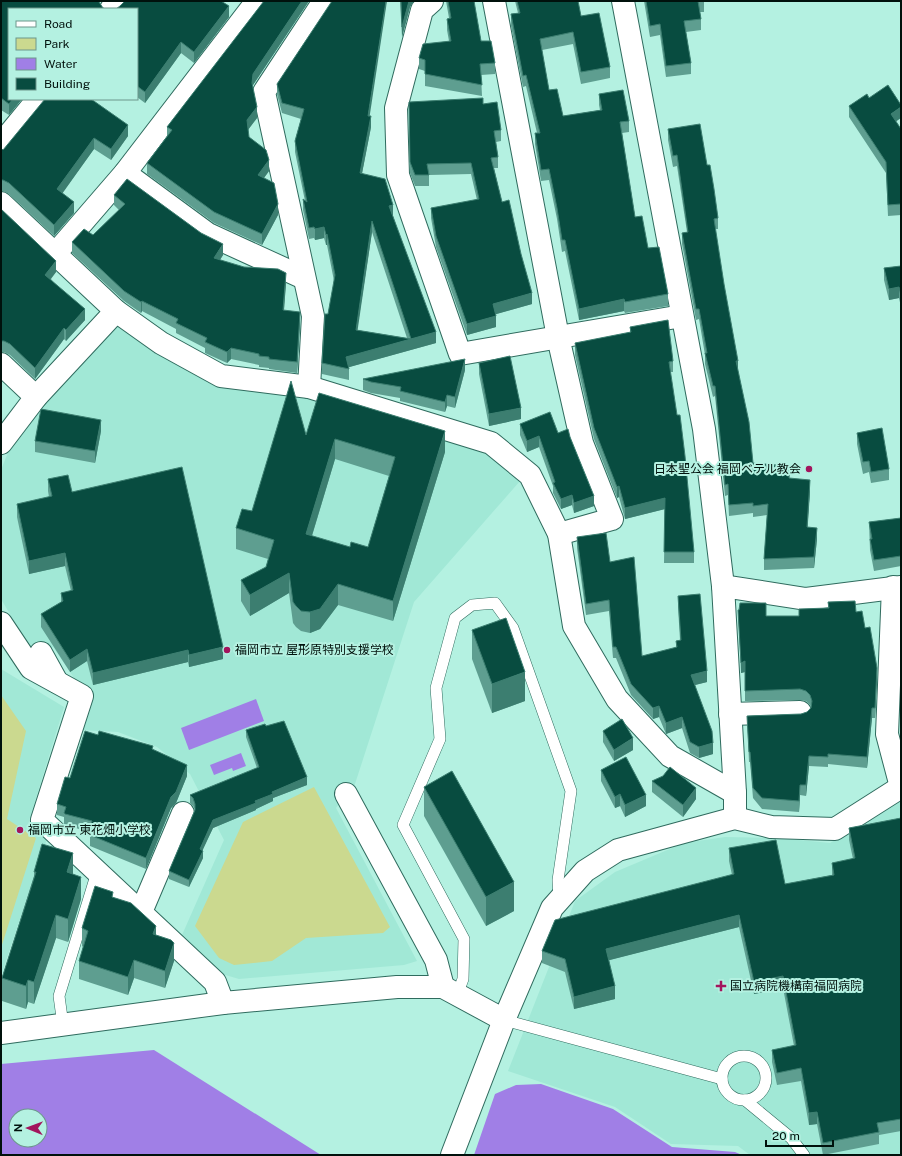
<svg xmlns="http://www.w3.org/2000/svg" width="902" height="1156" font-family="'Public Sans','Noto Sans JP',sans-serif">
	<rect width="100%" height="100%" fill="#b4f1e1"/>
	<g fill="#a1e8d6">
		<polygon points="117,322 216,384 304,396 487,450 520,481 414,602 354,787 346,794 336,808 417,961 404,965 239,979 212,971 182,935 224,840 190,774 157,747 118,732 80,730 93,691 74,678 53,647 35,656 1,599 1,470 7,455 41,402"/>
		<polygon points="1,669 64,707 29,821 47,839 1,976"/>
		<polygon points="901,800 901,1155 750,1155 738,1146 671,1144 615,1107 508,1071 575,901 615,872 684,843 725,837 779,838 830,843"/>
	</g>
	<g fill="#cbd98f">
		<polygon points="1,695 26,731 7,819 36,838 1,948"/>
		<polygon points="314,787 390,927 383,933 306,938 272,961 234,965 219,958 195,926 243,822"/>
	</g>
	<g fill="#a07fe6" fill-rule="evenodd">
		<polygon points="256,699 264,721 189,750 181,728"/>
		<polygon points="241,753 246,766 233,771 232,768 214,775 210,765"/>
		<path d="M 154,1050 L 321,1155 L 1,1155 L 1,1064 ZM 16,1116 L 40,1116 L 40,1140 L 16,1140 Z"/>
		<polygon points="541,1084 613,1109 672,1147 735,1152 742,1155 474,1155 495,1094 516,1085"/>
	</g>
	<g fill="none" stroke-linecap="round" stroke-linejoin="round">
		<g stroke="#2f6b5e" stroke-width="12">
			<g id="service">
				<polyline points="457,995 463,979 464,939 403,825 440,739 436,688 455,618 472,605 495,603 513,628 571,791 558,880 559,900"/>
				<polyline points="504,1020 722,1079"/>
				<polyline points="63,1025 59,996 97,872"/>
				<circle cx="744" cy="1078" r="22"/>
				<polyline points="745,1100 791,1138 804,1155"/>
			</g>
		</g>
		<g stroke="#2f6b5e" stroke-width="24">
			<g id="minor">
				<polyline points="432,1 422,10 396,108 398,175 460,354 682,316"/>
				<polyline points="494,1 558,337 582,443 612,519 559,534"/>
				<polyline points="623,1 704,429 723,586"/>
				<polyline points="111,9 118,1"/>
				<polyline points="1,144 38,99"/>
				<polyline points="125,173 208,234 304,278"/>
				<polyline points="1,203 116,311 161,343 221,376 309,387 491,443 530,475 559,534 574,626 617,699 670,756 735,793 735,818"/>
				<polyline points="55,254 125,173 257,1"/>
				<polyline points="1,364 36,397"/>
				<polyline points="309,387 313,316 264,92 324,1"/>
				<polyline points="1,443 36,397 116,311"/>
				<polyline points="893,587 887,734 901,787"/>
				<polyline points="1,623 31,668 82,696 42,820 215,982 223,1003"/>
				<polyline points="41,653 57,682"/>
				<polyline points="730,714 800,712"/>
				<polyline points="735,793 723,586 806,599 901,587"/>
				<polyline points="346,794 436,960 443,987"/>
				<polyline points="141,912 183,813"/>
				<polyline points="1,1033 223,1003 397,987 443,987 504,1020"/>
				<polyline points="452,1155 504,1020 552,908 585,871 618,850 735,818 771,827 835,829 901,787"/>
			</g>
		</g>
		<use href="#service" stroke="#fff" stroke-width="11"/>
		<use href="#minor" stroke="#fff" stroke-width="22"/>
	</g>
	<g fill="#5e9e90" fill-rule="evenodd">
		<polygon points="1,1 9,99 22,99 9,115 1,110"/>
		<polygon points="264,1 309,1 253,85 253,88 257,118 248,130 249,137 269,171 264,178 278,215 262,245 214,223 147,174 147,163 167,136 167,127"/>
		<polygon points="400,1 414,1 410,7 402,37"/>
		<polygon points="446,1 474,1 481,41 495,63 495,74 481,75 482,96 425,86 425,71 419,69 419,58 449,41 447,30 447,19 449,18"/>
		<polygon points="515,1 578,1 581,16 610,67 610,78 581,84 573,44 542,50 549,90 563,116 600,110 599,105 599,94 629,121 629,132 622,133 635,217 668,294 668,306 625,313 624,311 579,320 565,251 562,252 557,219 549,180 541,181 535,144 535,133 537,133 526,86 523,87 511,26 511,14 518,13"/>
		<polygon points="644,1 704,1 704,12 700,12 701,19 701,30 686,32 691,63 691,74 666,77 660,35 650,37"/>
		<polygon points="224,3 229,17 194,63 181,53 145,103 137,97 137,9"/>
		<path d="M 277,84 L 369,116 L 371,127 L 362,173 L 393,216 L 436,343 L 349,367 L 349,380 L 322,374 L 322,363 L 328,314 L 334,281 L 327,245 L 326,245 L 324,238 L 315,240 L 314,238 L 309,239 L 303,210 L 303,199 L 305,201 L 295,152 L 295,141 L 301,119 L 282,113 L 277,94 ZM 372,232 L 407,338 L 357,330 Z"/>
		<polygon points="869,98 896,121 901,129 901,215 888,216 886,173 849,117 849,106"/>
		<polygon points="94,101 128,136 111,160 94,149 62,193 74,213 54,236 9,194 3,191 1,191 1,148 3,150"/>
		<polygon points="409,102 483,104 501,130 501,141 496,142 498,157 498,168 494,168 502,202 532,304 496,314 496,327 467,335 436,247 431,218 431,208 477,200 471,174 429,175 429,186 415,186 410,173"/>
		<polygon points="668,129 707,165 718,218 718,229 715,229 753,463 790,478 810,491 807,527 817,539 814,568 764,570 764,559 767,515 753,517 753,513 729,516 728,495 725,496 715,396 713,397 705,364 705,355 699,319 696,320 682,244 682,233 687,232 677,166 673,167 668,140"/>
		<polygon points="114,195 223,255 220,260 286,283 284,311 300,323 297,373 269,369 269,368 259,367 259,365 231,359 227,363 205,353 205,348 176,333 176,329 142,311 141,313 124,301 72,253 72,242 93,235 119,210 114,205"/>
		<polygon points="1,209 56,272 51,279 85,320 66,341 64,339 35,379 10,355 4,352 1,352"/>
		<polygon points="901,266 901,307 899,298 889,300 884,280 884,268"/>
		<polygon points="630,327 673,361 673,372 670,372 694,552 694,563 664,563 665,509 625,519 619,497 617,498 594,439 575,355 575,343 630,333"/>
		<polygon points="479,363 521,419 489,426 479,374"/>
		<polygon points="465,370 455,408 447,406 445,412 400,401 400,398 371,393 363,390 363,379"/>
		<polygon points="520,424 558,433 570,437 594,506 574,513 572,505 561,509 553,493 553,486 539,447 527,452 520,435"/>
		<polygon points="101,431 95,463 35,452 35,441"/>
		<polygon points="857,433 889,469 889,480 871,483 869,472 863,474 857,444"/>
		<path d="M 306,435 L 445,452 L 393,621 L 338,605 L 320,629 L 310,633 L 301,631 L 296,627 L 293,623 L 289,593 L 250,616 L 241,601 L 241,580 L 266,567 L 268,559 L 236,549 L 236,528 L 252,511 ZM 335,459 L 389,476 L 368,547 L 350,547 L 312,536 Z"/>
		<polygon points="48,479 72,492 223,659 189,667 188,662 93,685 87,661 70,672 41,627 41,614 61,602 61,593 71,591 65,566 29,574 17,517 17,504 49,497 48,491"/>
		<polygon points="901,518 901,566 874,571 870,550 869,522"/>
		<polygon points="577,537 610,562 642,656 676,648 676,641 680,640 678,607 678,596 707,682 695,685 713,754 699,758 690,753 682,728 666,734 659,717 653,719 631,695 616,658 613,658 609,611 586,615 577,548"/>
		<polygon points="828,602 856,612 865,628 877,678 875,718 872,718 867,768 828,764 828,767 809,766 806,796 800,795 799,812 762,809 753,798 750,762 749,762 747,716 801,714 807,712 811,707 810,705 806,701 800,700 745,701 745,672 741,673 738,610 766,616 799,616 828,608"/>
		<polygon points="472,630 525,701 492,713 472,659"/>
		<polygon points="266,726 307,785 273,798 273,801 256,809 256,810 213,828 202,850 203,858 189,887 169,879 169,871 195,809 193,806 190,803 190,795 257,768 246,737 246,730"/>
		<polygon points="603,731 633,750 614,761 603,742"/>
		<polygon points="98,735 153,750 187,776 176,803 171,808 146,869 90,846 90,832 65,825 64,824 64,817 57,815 57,804"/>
		<polygon points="601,770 646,806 625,817 620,806 615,808 601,781"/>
		<polygon points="652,781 696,799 683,817 652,792"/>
		<polygon points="424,787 514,911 486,926 424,816"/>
		<polygon points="901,818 901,1131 879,1135 879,1144 823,1155 817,1124 809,1125 801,1081 777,1085 772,1062 772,1050 794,1046 783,988 754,994 739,927 609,960 615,999 574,1009 565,972 542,963 542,951 732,875 729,861 729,848 785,884 832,875 832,863 853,859 849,840 849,828"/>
		<polygon points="34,872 73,874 81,899 68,942 56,938 34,1004 28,1002 26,1009 2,1001 2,978 34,876"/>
		<polygon points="113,898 156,935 174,961 165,988 134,978 128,995 79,979 79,961 83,947 82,946 82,928"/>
	</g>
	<g fill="#3c7e70">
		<polygon points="302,1 309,1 253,85 252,94 252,83 253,74"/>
		<polygon points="386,1 387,1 368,127 368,116"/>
		<polygon points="409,1 414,1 410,7 402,37 402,27"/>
		<polygon points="229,6 229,17 194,63 194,52"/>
		<polygon points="181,42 181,53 145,103 145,92"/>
		<polygon points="13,99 22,99 9,115 9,104"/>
		<polygon points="257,107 257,118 247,131 247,120"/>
		<polygon points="901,107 901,118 891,125 891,114"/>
		<polygon points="371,116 371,127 360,184 360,173"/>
		<polygon points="128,125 128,136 111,160 111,149"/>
		<polygon points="94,138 94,149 57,201 57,189"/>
		<polygon points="269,160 269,171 258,186 258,175"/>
		<polygon points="74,202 74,213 54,236 54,225"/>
		<polygon points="278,204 278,215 262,245 262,234"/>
		<polygon points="393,205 393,216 389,217 389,206"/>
		<polygon points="372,221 372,232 356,341 356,330"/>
		<polygon points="324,227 324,238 315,240 315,229"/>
		<polygon points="327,234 327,245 326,245 326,235"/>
		<polygon points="223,244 223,255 214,269 214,258"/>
		<polygon points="56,261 56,272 45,286 45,275"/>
		<polygon points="286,273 286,283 283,321 283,310"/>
		<polygon points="899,287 899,298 889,300 889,289"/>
		<polygon points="532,293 532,304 493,315 493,304"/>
		<polygon points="624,299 624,311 579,320 579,309"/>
		<polygon points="142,301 142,311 141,313 141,302"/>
		<polygon points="85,309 85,320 66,341 66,330"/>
		<polygon points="300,312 300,323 297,373 297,362"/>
		<polygon points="496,316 496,327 467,335 467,324"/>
		<polygon points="64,328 64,339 35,379 35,368"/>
		<polygon points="436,332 436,343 346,368 346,357"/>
		<polygon points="231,348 231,359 227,363 227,352"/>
		<polygon points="465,359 465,370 455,408 455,397"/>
		<polygon points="736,361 738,361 738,372"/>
		<polygon points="447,395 447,406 445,412 445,402"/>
		<polygon points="521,408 521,419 489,426 489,414"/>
		<polygon points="101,420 101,431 95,463 95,451"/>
		<polygon points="445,431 445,452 393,621 393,601"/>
		<polygon points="539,436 539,447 527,452 527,441"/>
		<polygon points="335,439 335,459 306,555 306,534"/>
		<polygon points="810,480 810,491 807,538 807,527"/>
		<polygon points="619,486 619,497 617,498 617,487"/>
		<polygon points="572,495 572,505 561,509 561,499"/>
		<polygon points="594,496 594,506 574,513 574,503"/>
		<polygon points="665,498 665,509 625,519 625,508"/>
		<polygon points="817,528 817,539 814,568 814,557"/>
		<polygon points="65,553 65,566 29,574 29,561"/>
		<polygon points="289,573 289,593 250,616 250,595"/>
		<polygon points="338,584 338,605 320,629 310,633 310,612"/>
		<polygon points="223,647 223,659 189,667 189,655"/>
		<polygon points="87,649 87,661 70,672 70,660"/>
		<polygon points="188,650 188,662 93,685 93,673"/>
		<polygon points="745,661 745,672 741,673 741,663"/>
		<polygon points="877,668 877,678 875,718 875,708"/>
		<polygon points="707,671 707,682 691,686 691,675"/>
		<polygon points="525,672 525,701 492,713 492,684"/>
		<polygon points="659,706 659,717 653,719 653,708"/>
		<polygon points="872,708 872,718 867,768 867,757"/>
		<polygon points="682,717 682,728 666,734 666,723"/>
		<polygon points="633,738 633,750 614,761 614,750"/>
		<polygon points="713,743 713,754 699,758 699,747"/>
		<polygon points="809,756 809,766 806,796 806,785"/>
		<polygon points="187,765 187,776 176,803 171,808 146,869 146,858 171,797"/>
		<polygon points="307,777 307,785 273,798 273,801 256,809 256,810 213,828 200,856 200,849 213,820 255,801 272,792"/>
		<polygon points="800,785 800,795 799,812 799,801"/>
		<polygon points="696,788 696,799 683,817 683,805"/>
		<polygon points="620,794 620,806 615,808 615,797"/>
		<polygon points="646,795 646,806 625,817 625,805"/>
		<polygon points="203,851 203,858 189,887 189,880"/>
		<polygon points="73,853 73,876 67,872"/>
		<polygon points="81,877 81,899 68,942 68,919"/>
		<polygon points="514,882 514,911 486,926 486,897"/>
		<polygon points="56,915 56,938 34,1004 34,982"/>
		<polygon points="739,915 739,927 606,961 606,949"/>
		<polygon points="156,926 156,943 153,934"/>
		<polygon points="174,943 174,961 165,988 165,971"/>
		<polygon points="134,960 134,978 128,995 128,977"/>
		<polygon points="783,976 783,988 754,994 754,982"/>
		<polygon points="28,980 28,1002 26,1009 26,986"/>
		<polygon points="615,986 615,999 574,1009 574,997"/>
		<polygon points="817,1112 817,1124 809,1125 809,1113"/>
	</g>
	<g fill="#084c40" stroke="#3c7e70" fill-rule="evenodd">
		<polygon points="1,1 99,1 99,2 103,8 106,9 9,9 9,99 13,99 9,104 1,98"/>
		<polygon points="125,1 221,1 229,6 194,52 181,42 145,92 137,86 137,9 116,9 120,6"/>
		<polygon points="264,1 302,1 253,74 252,83 257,107 247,120 249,137 266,150 269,160 258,175 274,183 278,204 262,234 214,212 147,163 172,130 167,127"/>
		<path d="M 332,1 L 386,1 L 368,116 L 371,116 L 360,173 L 385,179 L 393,205 L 389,206 L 436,332 L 346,357 L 349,369 L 322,363 L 325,314 L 328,314 L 335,275 L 327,234 L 326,235 L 324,227 L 315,229 L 314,227 L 309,228 L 303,199 L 307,202 L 295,141 L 304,109 L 282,103 L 277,84 ZM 372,221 L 411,339 L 356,330 Z"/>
		<polygon points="401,1 409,1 402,27"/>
		<polygon points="448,1 474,1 481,41 491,41 495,63 480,64 482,85 425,74 425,60 419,58 423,44 451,41 447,19 451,18"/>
		<polygon points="517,1 578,1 581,16 599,13 610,67 581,72 573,32 540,39 549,90 557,89 563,116 602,110 599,94 623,90 629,121 620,122 635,217 642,216 648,248 659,247 668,294 625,302 624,299 579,309 565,240 562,240 557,208 549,169 541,170 535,133 540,133 526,75 523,76 511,14 520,13"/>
		<polygon points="646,1 698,1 701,19 684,21 691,63 666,66 660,24 650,26"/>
		<polygon points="888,85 901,105 901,107 891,114 901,129 901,204 888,205 886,162 849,106 867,94 869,98"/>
		<polygon points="483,98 483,104 497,102 501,130 494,131 498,157 491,158 502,202 509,200 521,254 532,293 493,304 496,316 467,324 436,236 431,208 479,199 471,163 427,164 429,175 415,175 410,162 409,102"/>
		<polygon points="45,99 91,99 128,125 111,149 94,138 57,189 74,202 54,225 9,183 3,180 1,180 1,148 3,150"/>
		<polygon points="700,124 707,165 710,165 714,189 718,218 714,219 724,284 738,361 736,361 749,422 753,463 790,466 789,478 810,480 807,527 817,528 814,557 764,559 768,504 753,506 753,503 729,505 728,484 725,485 715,386 713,386 705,353 707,353 699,309 696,309 682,233 688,232 677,155 673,156 668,129"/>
		<polygon points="127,179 201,233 223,244 214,258 244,267 278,269 286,273 283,310 300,312 297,362 269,359 269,357 259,356 259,354 231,348 227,352 205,342 207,338 176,323 178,319 142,301 141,302 124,291 72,242 84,229 93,235 125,204 114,195"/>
		<polygon points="1,209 56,261 45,275 85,309 66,330 64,328 35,368 10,344 4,341 1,341"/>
		<polygon points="901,266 901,296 899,287 889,289 884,268"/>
		<polygon points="668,320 673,361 669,362 677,415 680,415 685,456 694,552 664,552 665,498 625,508 619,486 617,487 594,428 575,343 631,332 630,327"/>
		<polygon points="510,356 521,408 489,414 479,363"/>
		<polygon points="465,359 455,397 447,395 445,402 400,391 401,387 371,382 363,379"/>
		<path d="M 291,381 L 306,435 L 319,393 L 445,431 L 393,601 L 338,584 L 320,609 L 310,612 L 301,611 L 296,606 L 293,602 L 289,573 L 250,595 L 241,580 L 266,567 L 274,540 L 236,528 L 242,509 L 252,511 ZM 335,439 L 395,457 L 368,547 L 351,542 L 350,547 L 306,534 Z"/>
		<polygon points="41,409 101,420 95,451 35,441"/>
		<polygon points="550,412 558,433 568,429 570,437 594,496 574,503 572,495 561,499 553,483 555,482 539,436 527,441 520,424"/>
		<polygon points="882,428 889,469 871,472 869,461 863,462 857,433"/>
		<polygon points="182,467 223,647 189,655 188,650 93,673 87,649 70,660 41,614 63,601 61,593 73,590 65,553 29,561 17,504 52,496 48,479 68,475 72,492"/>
		<polygon points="901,518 901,556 874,560 870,539 872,539 869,522"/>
		<polygon points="606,533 610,562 634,557 642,656 677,647 676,641 681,640 678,596 700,594 707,671 691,675 712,731 713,743 699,747 690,742 682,717 666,723 659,706 653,708 631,684 616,647 613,647 609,600 586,604 577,537"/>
		<polygon points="855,601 856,612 862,611 865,628 870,627 877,668 875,708 872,708 867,757 828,754 828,757 809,756 806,785 800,785 799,801 762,798 753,788 750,752 749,752 747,716 801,714 807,712 811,708 812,701 810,695 806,691 800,689 745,691 745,661 741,663 738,610 739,610 740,603 766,603 766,616 799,616 799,609 829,608 828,602"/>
		<polygon points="506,618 525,672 492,684 472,630"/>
		<polygon points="622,719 633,738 614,750 603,731"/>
		<polygon points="284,721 307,777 272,792 273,794 255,801 256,803 213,820 200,849 203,851 189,880 169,871 195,810 195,804 193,798 190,795 259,767 246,730 265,724 266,726"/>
		<polygon points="85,731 98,735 99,731 153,746 152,749 187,765 176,792 171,797 146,858 90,835 90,828 92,821 65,814 64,813 66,807 57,804 65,777 70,778"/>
		<polygon points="626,757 646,795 625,805 620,794 615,797 601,770"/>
		<polygon points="670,767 696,788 683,805 652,781 663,776"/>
		<polygon points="452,771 514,882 486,897 424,787"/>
		<polygon points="901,818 901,1119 877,1123 879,1132 823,1143 817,1112 809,1113 801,1068 777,1073 772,1050 796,1045 783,976 754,982 739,915 606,949 615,986 574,997 565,959 542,951 555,920 734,874 729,848 776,840 785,884 834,875 832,863 855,858 849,828"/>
		<polygon points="42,844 73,853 67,872 81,877 68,919 56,915 34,982 28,980 26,986 2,978 36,872 34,872"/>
		<polygon points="95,886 113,892 112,897 131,903 156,926 153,934 171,940 174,943 165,971 134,960 128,977 79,961 88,931 82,928"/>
	</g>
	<g fill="#a2155d" stroke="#b4f1e1" stroke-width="1.5">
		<circle cx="809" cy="469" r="4"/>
		<circle cx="227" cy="650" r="4"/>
		<circle cx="20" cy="830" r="4"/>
		<path d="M719 980h4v4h4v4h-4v4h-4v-4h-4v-4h4z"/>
	</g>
	<g text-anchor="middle" stroke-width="4" stroke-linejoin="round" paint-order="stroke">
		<g font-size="12" fill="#00110c" stroke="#b4f1e1" text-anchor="start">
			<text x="801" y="473" text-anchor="end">日本聖公会 福岡ベテル教会</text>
			<text x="235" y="654">福岡市立 屋形原特別支援学校</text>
			<text x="28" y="834">福岡市立 東花畑小学校</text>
			<text x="730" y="990">国立病院機構南福岡病院</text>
		</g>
	</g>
	<rect width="902" height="1156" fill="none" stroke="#00110c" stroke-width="4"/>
	<rect x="8" y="8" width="130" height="92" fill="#b4f1e1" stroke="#6c978c"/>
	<rect x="16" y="21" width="20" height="6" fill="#ffffff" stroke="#6c978c"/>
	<text x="44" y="28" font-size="12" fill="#00110c">Road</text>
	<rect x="16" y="38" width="20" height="12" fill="#cbd98f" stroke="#6c978c"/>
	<text x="44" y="48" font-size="12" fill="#00110c">Park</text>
	<rect x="16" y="58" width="20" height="12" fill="#a07fe6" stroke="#6c978c"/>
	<text x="44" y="68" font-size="12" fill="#00110c">Water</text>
	<rect x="16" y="78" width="20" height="12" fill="#084c40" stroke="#6c978c"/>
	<text x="44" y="88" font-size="12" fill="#00110c">Building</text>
	<g transform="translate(28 1128) rotate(271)"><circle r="19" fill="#b4f1e1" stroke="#6c978c"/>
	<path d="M0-3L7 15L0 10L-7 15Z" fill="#a2155d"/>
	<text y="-6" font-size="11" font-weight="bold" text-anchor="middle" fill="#00110c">N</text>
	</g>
	<path d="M766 1140v6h67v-6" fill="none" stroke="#00110c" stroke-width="2"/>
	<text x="772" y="1140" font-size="12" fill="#00110c" stroke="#b4f1e1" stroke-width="3" paint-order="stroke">20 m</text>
</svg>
